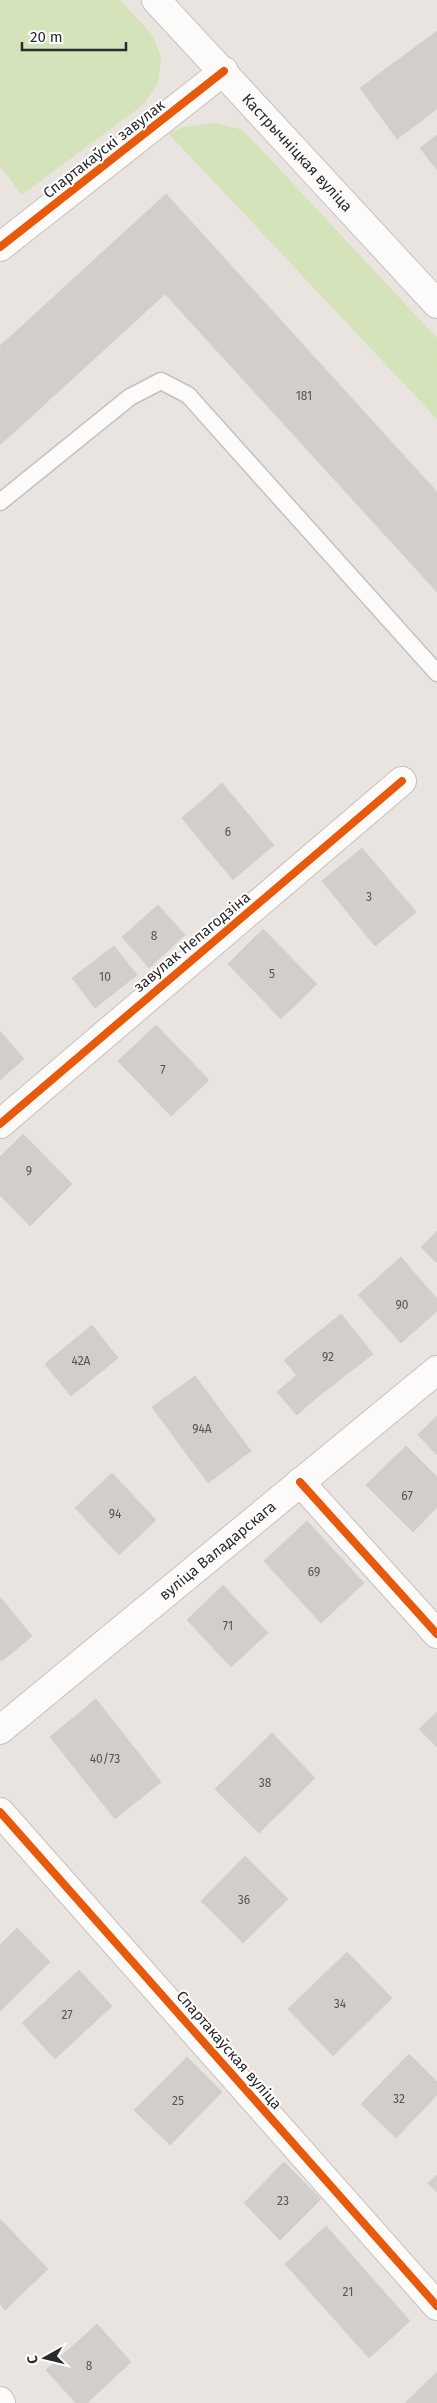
<svg xmlns="http://www.w3.org/2000/svg" width="437" height="2403" font-family="'Fira Sans',sans-serif">
	<rect width="100%" height="100%" fill="#eae4e0"/>
	<g fill="#d5e3ba">
		<polygon points="0,0 120,0 154,37 161,58 158,83 144,104 22,195 0,166"/>
		<polygon points="215,123 243,130 437,338 437,419 168,133 183,127"/>
	</g>
	<g fill="#d2cecc" stroke="#d4d0cd">
		<polygon points="437,31 437,109 397,139 360,88"/>
		<polygon points="437,135 437,170 420,148"/>
		<polygon points="166,194 437,492 437,592 165,294 0,445 0,346"/>
		<polygon points="222,783 274,845 233,880 182,818"/>
		<polygon points="362,848 416,912 375,946 322,881"/>
		<polygon points="158,905 185,935 149,968 122,937"/>
		<polygon points="263,929 317,984 281,1019 228,964"/>
		<polygon points="114,946 137,975 95,1008 72,978"/>
		<polygon points="156,1025 209,1080 171,1116 118,1061"/>
		<polygon points="0,1031 24,1059 0,1080"/>
		<polygon points="23,1134 72,1184 30,1226 0,1195 0,1157"/>
		<polygon points="437,1231 437,1263 421,1247"/>
		<polygon points="401,1257 437,1299 437,1311 401,1343 358,1295"/>
		<polygon points="341,1314 373,1354 315,1399 284,1360"/>
		<polygon points="92,1325 118,1358 71,1396 45,1364"/>
		<polygon points="195,1376 251,1451 208,1483 152,1407"/>
		<polygon points="296,1376 315,1399 297,1415 277,1392"/>
		<polygon points="437,1416 437,1455 418,1435"/>
		<polygon points="406,1446 437,1477 437,1507 413,1532 366,1485"/>
		<polygon points="112,1473 156,1520 119,1555 75,1508"/>
		<polygon points="307,1521 364,1583 321,1623 264,1561"/>
		<polygon points="223,1585 268,1633 231,1667 187,1620"/>
		<polygon points="0,1597 32,1636 2,1661 0,1659"/>
		<polygon points="96,1699 161,1782 115,1819 50,1737"/>
		<polygon points="437,1712 437,1747 419,1729"/>
		<polygon points="272,1733 315,1778 259,1833 215,1789"/>
		<polygon points="245,1856 288,1899 243,1943 201,1901"/>
		<polygon points="17,1928 50,1962 0,2011 0,1945"/>
		<polygon points="347,1952 392,1998 333,2056 288,2009"/>
		<polygon points="79,1970 112,2006 55,2059 22,2023"/>
		<polygon points="409,2054 437,2082 437,2095 396,2138 361,2104"/>
		<polygon points="187,2057 222,2092 170,2145 134,2110"/>
		<polygon points="284,2162 321,2199 280,2240 244,2203"/>
		<polygon points="437,2175 437,2192 428,2183"/>
		<polygon points="0,2219 48,2269 5,2310 0,2304"/>
		<polygon points="326,2226 410,2321 369,2358 285,2264"/>
		<polygon points="97,2324 131,2362 87,2403 76,2403 46,2370"/>
		<polygon points="437,2372 437,2403 405,2403"/>
	</g>
	<g fill="none" stroke-linecap="round" stroke-linejoin="round">
		<g stroke="#c3c2c2" stroke-width="19">
			<polyline id="service" points="0,502 130,397 161,381 188,395 437,673"/>
		</g>
		<g stroke="#c3c2c2" stroke-width="30">
			<g id="minor">
				<polyline points="0,247 224,71"/>
				<polyline points="0,1124 402,781"/>
				<polyline points="300,1482 437,1634"/>
				<polyline points="0,1812 437,2306"/>
				<polyline points="0,2401 1,2403"/>
			</g>
		</g>
		<g stroke="#c3c2c2" stroke-width="30">
			<g id="secondary">
				<path id="s1" d="M 156,0 L 437,304"/>
				<path id="s2" d="M 0,1730 L 437,1370"/>
			</g>
		</g>
		<use href="#service" stroke="#fcfbfa" stroke-width="16"/>
		<use href="#minor" stroke="#fcfbfa" stroke-width="28"/>
		<use href="#secondary" stroke="#fcfbfa" stroke-width="28"/>
		<g stroke="#fff" stroke-width="11">
			<g id="cycleway">
				<polyline points="0,247 224,71"/>
				<polyline points="0,1124 402,781"/>
				<polyline points="300,1482 437,1634"/>
				<polyline points="0,1812 437,2306"/>
			</g>
		</g>
		<use href="#cycleway" stroke="#e8590c" stroke-width="8"/>
	</g>
	<g text-anchor="middle" stroke-width="4" stroke-linejoin="round" paint-order="stroke">
		<g font-size="12" fill="#565454">
			<text x="304" y="400">181</text>
			<text x="228" y="836">6</text>
			<text x="369" y="901">3</text>
			<text x="154" y="940">8</text>
			<text x="272" y="978">5</text>
			<text x="105" y="981">10</text>
			<text x="163" y="1074">7</text>
			<text x="29" y="1175">9</text>
			<text x="402" y="1309">90</text>
			<text x="328" y="1361">92</text>
			<text x="81" y="1365">42А</text>
			<text x="202" y="1433">94А</text>
			<text x="407" y="1500">67</text>
			<text x="115" y="1518">94</text>
			<text x="314" y="1576">69</text>
			<text x="228" y="1630">71</text>
			<text x="105" y="1763">40/73</text>
			<text x="265" y="1787">38</text>
			<text x="244" y="1904">36</text>
			<text x="340" y="2008">34</text>
			<text x="67" y="2019">27</text>
			<text x="399" y="2103">32</text>
			<text x="178" y="2105">25</text>
			<text x="283" y="2205">23</text>
			<text x="348" y="2296">21</text>
			<text x="89" y="2370">8</text>
		</g>
		<g font-size="15" fill="#2b2b2b" stroke="#fff">
			<text transform="translate(104 149) rotate(-38)" y="5">Спартакаўскі завулак</text>
			<text dy="5" stroke="none"><textPath href="#s1" startOffset="208">Кастрычніцкая вуліца</textPath></text>
			<text transform="translate(192 942) rotate(-40)" y="5">завулак Непагодзіна</text>
			<text dy="5" stroke="none"><textPath href="#s2" startOffset="282">вуліца Валадарскага</textPath></text>
			<text transform="translate(229 2050) rotate(49)" y="5">Спартакаўская вуліца</text>
		</g>
	</g>
	<g transform="translate(45 2358) rotate(262)" stroke="#ffffff" stroke-width="4" paint-order="stroke">
	<path d="M0-4L9 19L0 12L-9 19Z" fill="#2b2b2b"/>
	<text y="-8" font-size="14" font-weight="bold" text-anchor="middle" fill="#2b2b2b">С</text>
	</g>
	<path d="M22 42v8h104v-8" fill="none" stroke="#2b2b2b" stroke-width="2.5"/>
	<text x="30" y="42" font-size="15" fill="#2b2b2b" stroke="#ffffff" stroke-width="4" paint-order="stroke">20 m</text>
</svg>
